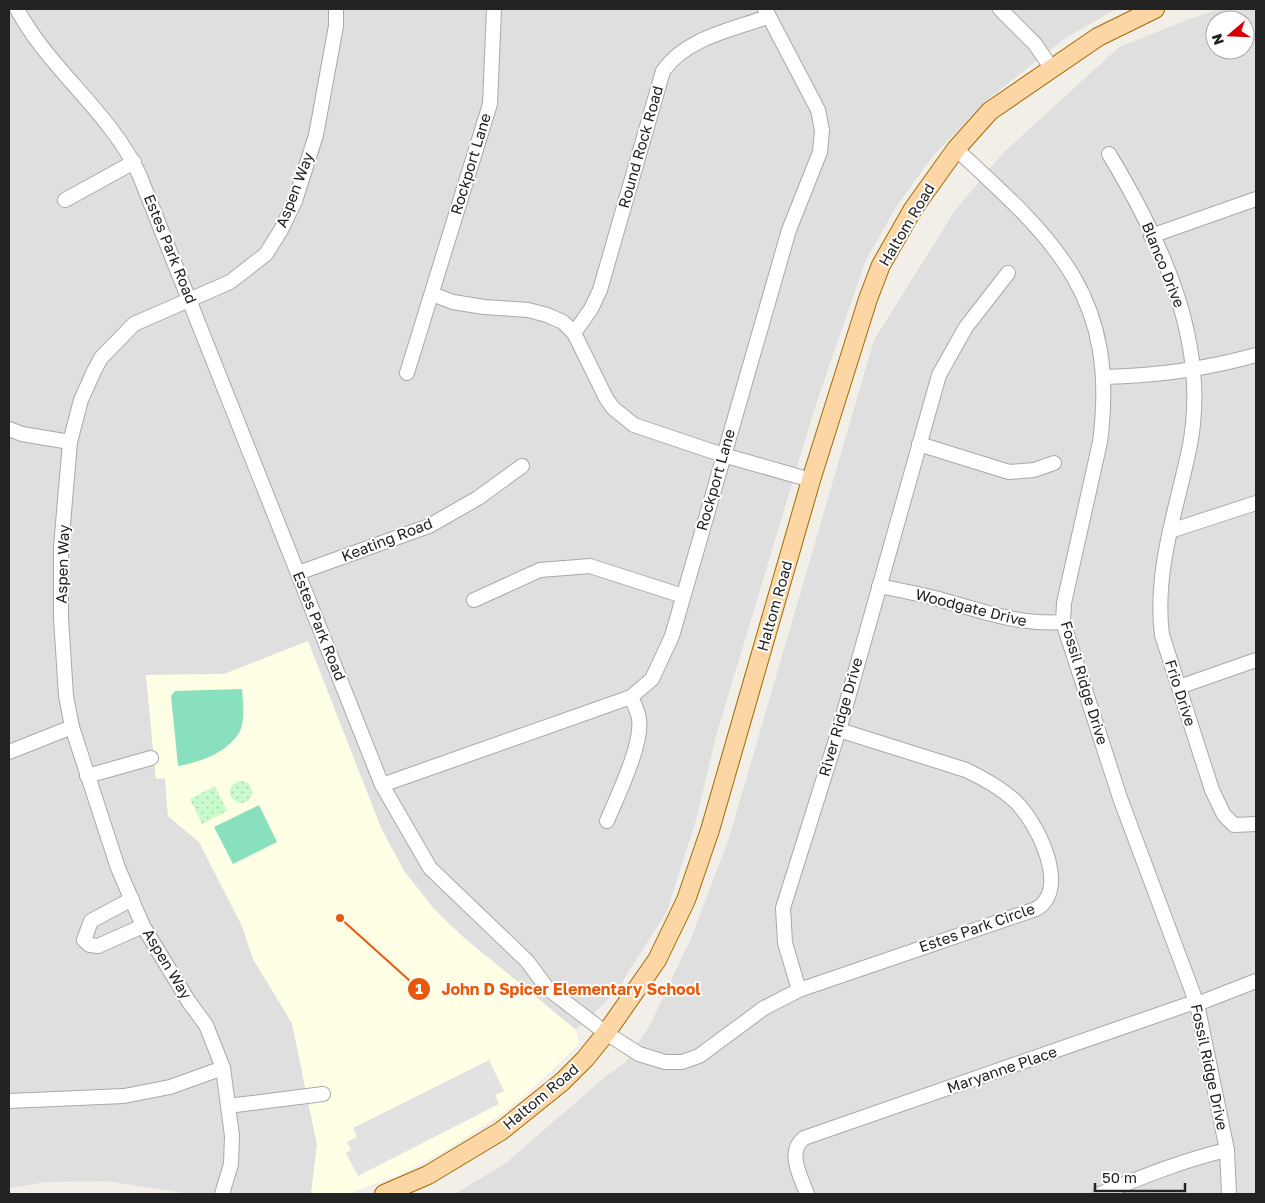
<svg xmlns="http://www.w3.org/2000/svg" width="1265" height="1203" font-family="'Golos Text',sans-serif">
	<defs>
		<pattern id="park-dots" width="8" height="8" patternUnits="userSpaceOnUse" patternTransform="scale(1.25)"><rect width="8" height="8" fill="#c8facc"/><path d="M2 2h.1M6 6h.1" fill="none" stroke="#acd6af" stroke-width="1.8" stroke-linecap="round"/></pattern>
	</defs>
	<rect width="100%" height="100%" fill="#f2efe9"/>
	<g fill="#e0dfdf" fill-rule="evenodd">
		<polygon points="9,9 1116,9 1064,39 987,100 932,157 896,207 866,260 817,401 716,736 696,820 667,911 616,992 576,1030 462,936 434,909 404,871 381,828 308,642 224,674 146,675 156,779 165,778 168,816 199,842 242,926 253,959 292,1023 317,1145 311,1194 191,1194 106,1181 46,1182 9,1188"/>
		<path d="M 1220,9 L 1256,9 L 1256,1194 L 455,1194 L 506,1163 L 605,1077 L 625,1063 L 651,1023 L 692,936 L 729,838 L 874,340 L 956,209 L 1002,154 L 1119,47 L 1189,19 ZM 1215,20 L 1245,20 L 1245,50 L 1215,50 Z"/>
	</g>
	<polygon fill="#ffffe5" points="308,641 381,828 404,871 434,909 462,936 576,1030 579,1044 530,1091 504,1112 453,1146 404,1173 347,1194 311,1194 317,1145 292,1023 253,959 242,926 199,842 168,816 165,778 156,779 146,675 224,674"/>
	<g fill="url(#park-dots)">
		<circle cx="241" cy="792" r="11"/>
		<polygon points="215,786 227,811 202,824 190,799"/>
	</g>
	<g fill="#88e0be">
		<path d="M 242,689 C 243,701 245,720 240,731 C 228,753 200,762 178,766 L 171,696 L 175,691 Z"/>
		<polygon points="259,805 277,842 233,864 214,827"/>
	</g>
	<polygon fill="#e2e2e2" points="489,1060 504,1091 495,1095 499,1104 358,1176 346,1153 351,1150 347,1142 357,1137 353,1128"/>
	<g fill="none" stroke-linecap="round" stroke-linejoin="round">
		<g stroke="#a9a9a9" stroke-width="16">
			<g id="minor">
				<path d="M 17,9 C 49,69 109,111 139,174 L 382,785 L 430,868 L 527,961 L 547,988 L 606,1033 L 639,1054 L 665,1062 L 682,1062 L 699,1056 L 764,1008 L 799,990 L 1036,909 C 1071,889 1037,822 1015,801 C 1001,788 983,778 966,770 L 839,730"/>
				<polyline points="1000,9 1035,44 1052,69"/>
				<path d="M 956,149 C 1055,240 1119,296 1100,442 L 1064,603 L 1063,622 L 1120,798 L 1197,1004 L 1227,1150 L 1229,1194"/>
				<path d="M 1109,154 C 1162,242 1211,345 1189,450 C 1176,511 1154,572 1162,635 L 1212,790 L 1224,815 L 1234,825 L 1256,824"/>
				<polyline points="65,200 134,162"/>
				<polyline points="1151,236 1256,199"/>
				<polyline points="432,294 453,302 484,307 528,310 547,315 563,322 574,333 606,398 613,408 634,425 723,455 811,480"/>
				<path d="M 574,333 L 591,309 L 600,290 L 663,71 C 686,38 731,30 767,17"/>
				<polyline points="407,373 490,104 494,9"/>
				<path d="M 1104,377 C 1157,376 1206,369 1256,355"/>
				<polyline points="9,429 22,434 70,442"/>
				<polyline points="919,444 1009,472 1034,470 1054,463"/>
				<polyline points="1170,531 1256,503"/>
				<polyline points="298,573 429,526 478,498 522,466"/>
				<path d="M 879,586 C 899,590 920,594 939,599 C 981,611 1019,625 1063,622"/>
				<polyline points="474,600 540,570 590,566 683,596"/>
				<polyline points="1179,687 1256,660"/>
				<polyline points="9,752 72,727"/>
				<polyline points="87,776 151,758"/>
				<polyline points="382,785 631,697 652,679 672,636 789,230 820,152 822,130 818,110 765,9"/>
				<path d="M 607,821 C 617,797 643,744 639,719 C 638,711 634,704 631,697"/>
				<polyline points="132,899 91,921 84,940 90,945 98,946 143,926"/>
				<polyline points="799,990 785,943 783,908 839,730 939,375 966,327 1008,273"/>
				<polyline points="9,1101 124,1096 170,1087 223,1068"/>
				<polyline points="228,1106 323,1094"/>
				<polyline points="222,1194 231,1164 232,1136 223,1068 206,1025 189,1002 143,926 118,868 72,727 66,696 61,618 61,547 70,442 81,400 94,371 101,358 134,324 230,282 266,254 281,230 295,201 316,135 336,26 336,9"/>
				<path d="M 807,1194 C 801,1177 786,1152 804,1138 L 1189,1004 L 1197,1004 L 1256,981"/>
				<path d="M 1100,1194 C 1142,1177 1183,1160 1227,1150"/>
			</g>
		</g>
		<g stroke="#a06b00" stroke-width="20">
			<polyline id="major" points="384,1194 428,1175 501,1131 562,1082 585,1059 606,1033 657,960 686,900 710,830 811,480 868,299 881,265 913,209 956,149 990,111 1098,37 1155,9"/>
		</g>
		<use href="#minor" stroke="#fff" stroke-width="14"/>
		<use href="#major" stroke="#fcd6a4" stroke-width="18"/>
	</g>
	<g text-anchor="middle" stroke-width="4" stroke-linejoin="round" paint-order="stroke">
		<g font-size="15" fill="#222" stroke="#fff">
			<text transform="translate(641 147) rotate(-74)" y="5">Round Rock Road</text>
			<text transform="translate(471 164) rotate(-73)" y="5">Rockport Lane</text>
			<text transform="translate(295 190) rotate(-69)" y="5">Aspen Way</text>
			<text transform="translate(907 225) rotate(-59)" y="5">Haltom Road</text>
			<text transform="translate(170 249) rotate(68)" y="5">Estes Park Road</text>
			<text transform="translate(1163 265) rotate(68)" y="5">Blanco Drive</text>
			<text transform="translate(716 480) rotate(-74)" y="5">Rockport Lane</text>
			<text transform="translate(387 540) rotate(-21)" y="5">Keating Road</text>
			<text transform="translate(63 564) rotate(-88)" y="5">Aspen Way</text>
			<text transform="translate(775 606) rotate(-74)" y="5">Haltom Road</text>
			<text transform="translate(971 608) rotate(14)" y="5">Woodgate Drive</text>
			<text transform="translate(319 626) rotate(68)" y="5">Estes Park Road</text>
			<text transform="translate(1084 683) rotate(73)" y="5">Fossil Ridge Drive</text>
			<text transform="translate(1180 693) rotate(72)" y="5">Frio Drive</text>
			<text transform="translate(841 717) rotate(-74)" y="5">River Ridge Drive</text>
			<text transform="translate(977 928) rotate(-19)" y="5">Estes Park Circle</text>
			<text transform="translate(167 964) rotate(59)" y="5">Aspen Way</text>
			<text transform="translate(1209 1067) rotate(78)" y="5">Fossil Ridge Drive</text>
			<text transform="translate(1002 1070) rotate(-19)" y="5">Maryanne Place</text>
			<text transform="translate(541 1097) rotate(-40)" y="5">Haltom Road</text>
		</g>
	</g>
	<path fill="none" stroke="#e8590c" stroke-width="2" d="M340 918L419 989"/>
	<g fill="#e8590c" stroke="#fff" stroke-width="2">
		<circle cx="340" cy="918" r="5"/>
		<circle cx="419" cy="989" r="12"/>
	</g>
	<g font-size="15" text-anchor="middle" font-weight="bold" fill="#fff">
		<text x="419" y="994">1</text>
	</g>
	<g font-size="16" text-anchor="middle" font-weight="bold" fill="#e8590c" stroke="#fff" stroke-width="4" stroke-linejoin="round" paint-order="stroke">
		<text x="571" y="995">John D Spicer Elementary School</text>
	</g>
	<rect width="1265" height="1203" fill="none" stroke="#222222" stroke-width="20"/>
	<g transform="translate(1230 35) rotate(251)"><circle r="24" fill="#ffffff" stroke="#a7a7a7"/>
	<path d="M0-4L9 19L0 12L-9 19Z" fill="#d40000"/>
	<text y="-8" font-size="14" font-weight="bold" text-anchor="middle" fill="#222222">N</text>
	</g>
	<path d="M1095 1183v8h90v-8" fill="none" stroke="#222222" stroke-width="2.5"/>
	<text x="1102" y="1183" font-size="15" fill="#222222" stroke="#ffffff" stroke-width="4" paint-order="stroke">50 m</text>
</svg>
